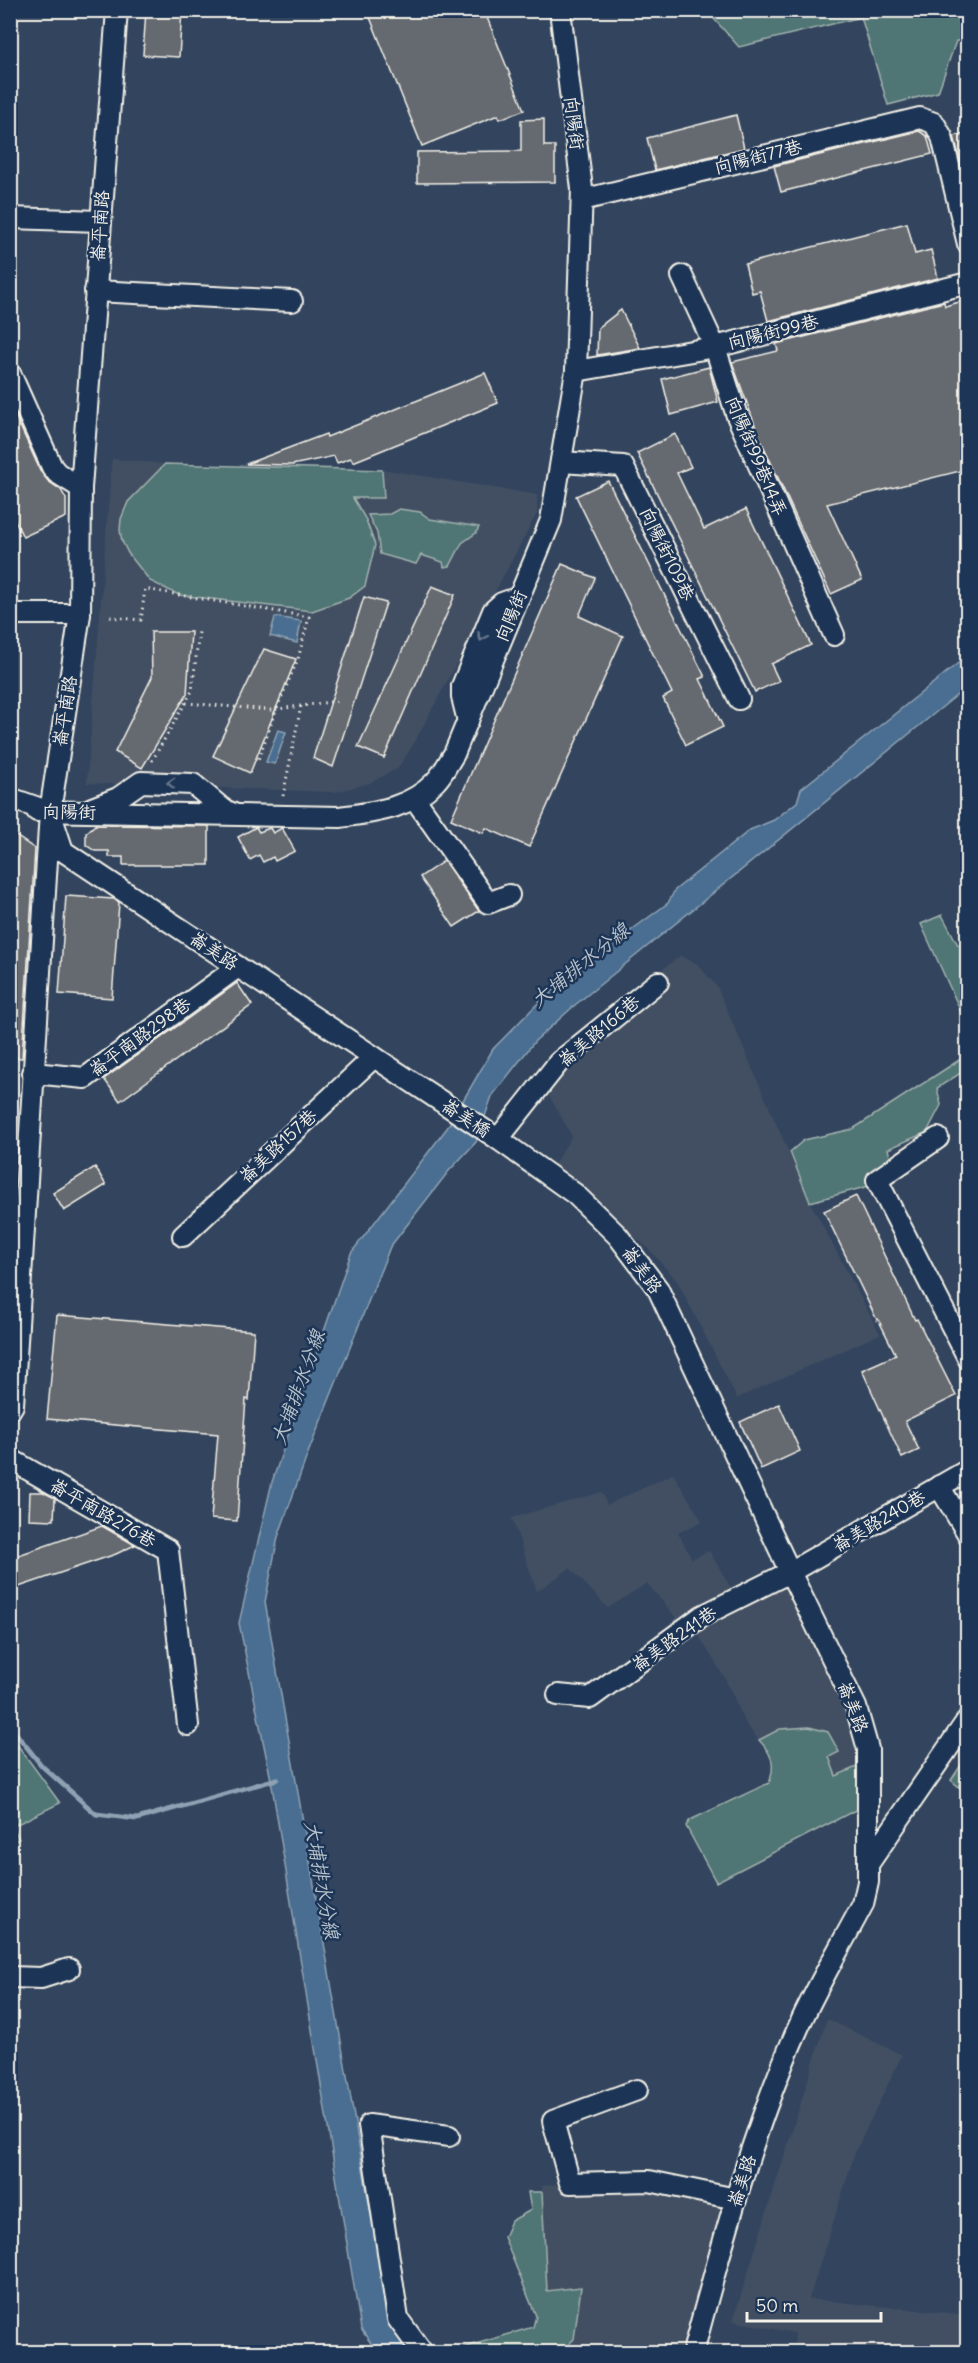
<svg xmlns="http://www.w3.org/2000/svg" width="978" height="2363" font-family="Delius,'LXGW WenKai TC',sans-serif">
	<rect width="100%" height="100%" fill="#33455e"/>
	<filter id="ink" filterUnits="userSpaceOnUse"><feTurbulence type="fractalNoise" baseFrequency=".0167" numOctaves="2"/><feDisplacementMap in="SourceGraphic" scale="12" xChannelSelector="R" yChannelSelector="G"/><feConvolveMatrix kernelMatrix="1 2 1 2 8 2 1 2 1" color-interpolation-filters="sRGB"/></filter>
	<g filter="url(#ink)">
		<g fill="#425063">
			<polygon points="112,459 165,464 386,470 537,495 537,513 414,743 398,768 370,783 335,792 87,783"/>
			<polygon points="680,956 697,964 717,987 810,1202 880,1334 737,1398 678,1282 649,1249 553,1166 572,1136 542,1083 606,1013"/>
			<polygon points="673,1474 702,1521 678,1533 692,1559 709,1551 737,1598 796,1572 875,1759 836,1776 828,1756 839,1752 780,1729 759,1740 747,1726 725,1678 691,1623 683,1626 647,1583 608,1608 570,1568 537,1591 512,1518 602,1492 607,1505"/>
			<polygon points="827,2019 902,2055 855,2152 809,2299 967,2315 967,2352 794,2352 795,2333 733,2321"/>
			<polygon points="666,2174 673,2187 740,2208 704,2352 561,2352 574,2339 581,2287 547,2291 542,2186"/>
		</g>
		<g fill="#507475" stroke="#a2b2ae" stroke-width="1.5">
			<polygon points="707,11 967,11 967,41 956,41 938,92 888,105 861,17 739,47"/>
			<polygon points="165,464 382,470 384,498 353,498 366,520 375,545 365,586 349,598 312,611 179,595 150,581 128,553 122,541 120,530 121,519 128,502"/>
			<polygon points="399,509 420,512 430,519 479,527 476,533 462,543 450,566 444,567 443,562 421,555 416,564 380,554 377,533 368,515 390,514"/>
			<polygon points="942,915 958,945 967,941 967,1025 921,924"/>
			<polygon points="967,1055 967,1069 937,1088 941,1105 927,1132 888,1149 893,1170 876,1184 810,1202 790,1152 804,1140 853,1129"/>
			<path d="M 809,1727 L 828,1732 L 839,1752 L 829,1757 L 836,1776 L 875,1759 L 873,1801 L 716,1882 L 686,1826 L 690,1820 L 769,1783 C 776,1764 772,1754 759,1740 L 780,1729 Z"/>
			<polygon points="11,1736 60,1803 13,1826 19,1839 11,1844"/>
			<polygon points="967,1756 967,1794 951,1780"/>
			<polygon points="528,2192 542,2192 547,2291 581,2287 574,2339 561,2352 449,2352 533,2327 536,2316 504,2237 511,2221 531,2210"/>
		</g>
		<g fill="#4a6e91" stroke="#8ea2b4" stroke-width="1.5">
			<polygon points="275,617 301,621 297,643 270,636"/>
			<polygon points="967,656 967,687 575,1005 535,1041 492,1096 476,1142 448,1172 390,1247 308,1453 278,1537 265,1602 384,2290 392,2324 413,2352 377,2352 361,2329 271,1780 239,1623 272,1482 351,1253 447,1128 493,1049 539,1002 595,957 668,903 675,890 750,830 774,820 797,802 801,789"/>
			<polygon points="278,730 286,732 275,764 266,762"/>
		</g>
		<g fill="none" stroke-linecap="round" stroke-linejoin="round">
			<polyline stroke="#8ea2b4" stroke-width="5" points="10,1726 42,1766 96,1814 137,1819 277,1779"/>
		</g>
		<g fill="#65696f" stroke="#f4f1e8" stroke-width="1.5">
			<polygon points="146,10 182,10 179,57 143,55"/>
			<polygon points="367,10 484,10 524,110 500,119 498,115 422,146"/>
			<polygon points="736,115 744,148 655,170 647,138"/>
			<polygon points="544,119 544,146 555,146 555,182 417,183 417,152 521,151 521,120"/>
			<polygon points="919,131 927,136 932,154 781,192 774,166"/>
			<polygon points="968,133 968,191 954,136"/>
			<polygon points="907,223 915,254 931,250 938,278 768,321 760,291 752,293 745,264"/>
			<polygon points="963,301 968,320 968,469 827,504 862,580 831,594 759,436 732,362 778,351 776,344 944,302 945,306"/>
			<polygon points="621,310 640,348 597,355 598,328"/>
			<polygon points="709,367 718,402 671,415 662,379"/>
			<polygon points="485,373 498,403 353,462 351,458 337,463 334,456 292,465 246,464 326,434 327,437"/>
			<polygon points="10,404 41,472 48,481 61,490 66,499 66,517 23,537 10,510"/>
			<polygon points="675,434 691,467 677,473 704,529 746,509 811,645 771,664 779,681 755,692 637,453"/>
			<polygon points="608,481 705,677 700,679 723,727 686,745 663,698 672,693 576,496"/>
			<polygon points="562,564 595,578 579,616 623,636 529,847 486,828 483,833 451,819"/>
			<polygon points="432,586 455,595 384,758 358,747"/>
			<polygon points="364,597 386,603 333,767 313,758"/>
			<polygon points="151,632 191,632 187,694 142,768 115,752 152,677"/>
			<polygon points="264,649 296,659 250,773 213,756"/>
			<polygon points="95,825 209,826 209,865 123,865 123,857 109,857 109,851 95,851 86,845 86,833"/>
			<polygon points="256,827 259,832 270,828 273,833 282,828 295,851 275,861 273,857 263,862 259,855 250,860 238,837"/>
			<polygon points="10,832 35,849 22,1058 10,1058"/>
			<polygon points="444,861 479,911 454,927 420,877"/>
			<polygon points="66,896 114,899 119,903 112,998 59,994"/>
			<polygon points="237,983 252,1005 120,1101 104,1079"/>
			<polygon points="95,1167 106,1185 64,1211 53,1193"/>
			<polygon points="856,1196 915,1320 917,1319 956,1396 905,1421 919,1450 902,1458 862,1370 896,1355 878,1319 877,1320 824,1211"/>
			<polygon points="57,1315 254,1331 249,1400 246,1399 237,1521 211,1519 218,1434 47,1419"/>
			<polygon points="779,1404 800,1451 761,1469 740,1422"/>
			<polygon points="30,1492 43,1492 55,1498 54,1520 29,1519"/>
			<polygon points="102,1526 135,1545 116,1554 10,1590 10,1558"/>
		</g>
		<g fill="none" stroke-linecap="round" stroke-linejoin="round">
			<g stroke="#f4f1e8" stroke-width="24">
				<g id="minor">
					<polyline points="582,200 920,118 934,123 942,137 968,244"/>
					<polyline points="10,218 100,221"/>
					<polyline points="682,276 715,347 737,416 834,635"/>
					<polyline points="95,291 292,301"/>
					<polyline points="576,371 715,347 968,283"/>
					<polyline points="10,373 52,467 57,473 81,488"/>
					<polyline points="561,462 623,466 739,699"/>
					<polyline points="10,614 80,614"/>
					<polyline points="468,721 462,697 462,686 493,611 502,603 519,597"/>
					<path d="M 10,798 L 50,812 L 63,851 L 498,1139 L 575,1194 L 618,1236 L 658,1289 L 790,1572 L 856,1707 L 868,1749 L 868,1882 L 863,1904 C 842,1944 818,1984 799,2026 C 752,2130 723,2242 693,2352"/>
					<polyline points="415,799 488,903 509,895"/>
					<polyline points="92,808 118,798 141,782 193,784 224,810 234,814"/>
					<path d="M 37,811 L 340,817 C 375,812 409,809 435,782 C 443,774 448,763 454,754 L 551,520 L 576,371 L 582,189 L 560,10"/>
					<polyline points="33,1073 85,1078 238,967"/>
					<polyline points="938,1138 877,1180 968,1358"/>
					<polyline points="498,1139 559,1062 658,982"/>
					<polyline points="183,1236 374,1057"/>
					<polyline points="10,1410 13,1405 50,812 80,614 81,488 117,10"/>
					<polyline points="10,1459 168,1550 188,1725"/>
					<polyline points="939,1486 968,1534"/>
					<polyline points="558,1695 590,1698 702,1616 790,1572 968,1470"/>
					<polyline points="869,1863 968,1719"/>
					<polyline points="10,1977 41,1978 69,1969"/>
					<polyline points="637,2090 553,2121 570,2183 649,2181 736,2199"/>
					<polyline points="422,2352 398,2319 369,2125 449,2136"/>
				</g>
			</g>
			<g stroke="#f4f1e8" stroke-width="3" stroke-dasharray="1.5 4.5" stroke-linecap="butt">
				<polyline points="110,617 141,620 145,589 309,617 298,659 276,710 257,763"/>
				<polyline points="186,703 271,710 338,701"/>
				<polyline points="152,761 192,691 199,632"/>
				<polyline points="283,796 301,706"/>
			</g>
			<use href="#minor" stroke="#1d3557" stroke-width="20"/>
		</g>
		<defs><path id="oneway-chevron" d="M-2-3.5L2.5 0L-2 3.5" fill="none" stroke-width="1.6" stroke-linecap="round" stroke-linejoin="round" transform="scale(1.5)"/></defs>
		<g stroke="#68778a">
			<use href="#oneway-chevron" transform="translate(482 637) rotate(113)"/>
			<use href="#oneway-chevron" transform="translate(171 783) rotate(-178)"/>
		</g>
	</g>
	<g text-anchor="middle" stroke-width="5" stroke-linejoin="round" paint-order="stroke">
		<g font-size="18" fill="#f4f1e8" stroke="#1d3557">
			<text transform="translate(574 123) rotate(83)" y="6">向陽街</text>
			<text transform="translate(758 157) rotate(-14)" y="6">向陽街77巷</text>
			<text transform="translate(100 226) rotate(-86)" y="6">崙平南路</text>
			<text transform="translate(773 332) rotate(-14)" y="6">向陽街99巷</text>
			<text transform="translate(756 456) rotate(67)" y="6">向陽街99巷14弄</text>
			<text transform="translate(667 554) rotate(64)" y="6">向陽街109巷</text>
			<text transform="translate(511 616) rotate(-67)" y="6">向陽街</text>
			<text transform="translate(65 711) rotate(-81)" y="6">崙平南路</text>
			<text transform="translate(69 812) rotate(1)" y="6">向陽街</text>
			<text transform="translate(214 951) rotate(34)" y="6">崙美路</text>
			<text transform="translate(599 1031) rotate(-40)" y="6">崙美路166巷</text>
			<text transform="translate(140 1037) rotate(-36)" y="6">崙平南路298巷</text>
			<text transform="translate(466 1118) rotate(33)" y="6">崙美橋</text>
			<text transform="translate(278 1146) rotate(-43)" y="6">崙美路157巷</text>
			<text transform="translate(642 1270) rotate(54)" y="6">崙美路</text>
			<text transform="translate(103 1513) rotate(30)" y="6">崙平南路276巷</text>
			<text transform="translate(879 1521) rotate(-30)" y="6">崙美路240巷</text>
			<text transform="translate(674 1639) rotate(-35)" y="6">崙美路241巷</text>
			<text transform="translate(853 1707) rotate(69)" y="6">崙美路</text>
			<text transform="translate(742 2181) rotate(-72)" y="6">崙美路</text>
		</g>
		<g font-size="20" font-style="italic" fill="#b8c3ca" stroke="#1d3557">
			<text transform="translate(580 965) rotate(-39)" y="7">大埔排水分線</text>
			<text transform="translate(298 1387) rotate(-70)" y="7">大埔排水分線</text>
			<text transform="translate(322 1880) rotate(80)" y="7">大埔排水分線</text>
		</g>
	</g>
	<rect width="978" height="2363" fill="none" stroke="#1d3557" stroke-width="36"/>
	<rect x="18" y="18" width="942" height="2327" fill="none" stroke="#f4f1e8" stroke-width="2" filter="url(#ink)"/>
	<path d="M747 2312v9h134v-9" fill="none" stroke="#f4f1e8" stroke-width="3"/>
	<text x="756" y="2312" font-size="18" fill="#f4f1e8" stroke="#1d3557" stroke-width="4.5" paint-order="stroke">50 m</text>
</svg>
